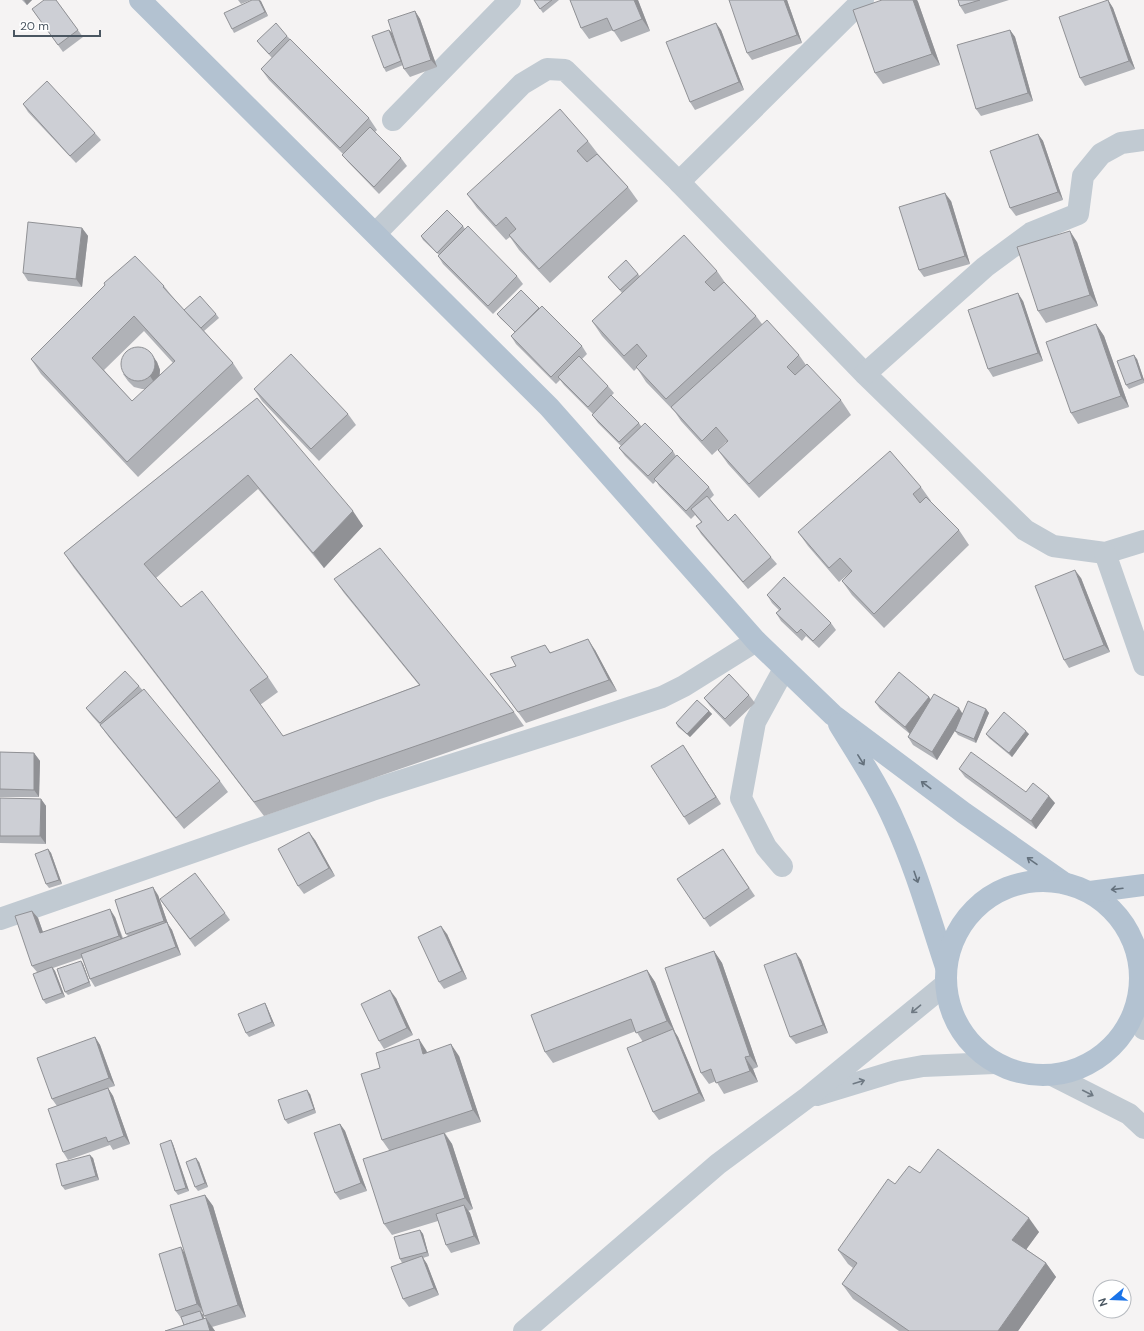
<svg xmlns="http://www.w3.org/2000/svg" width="1144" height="1331" font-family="'DM Sans',sans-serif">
	<rect width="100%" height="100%" fill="#f5f3f3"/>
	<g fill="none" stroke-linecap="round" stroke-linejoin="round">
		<g stroke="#c1cad2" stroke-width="22">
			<polyline points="393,120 510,0"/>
			<polyline points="679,182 863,0"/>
			<polyline points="376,233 522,84 547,69 565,70 679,182 865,374 1025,530 1053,546 1105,553 1144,541"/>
			<polyline points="865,374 985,267 1031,233 1078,214 1083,176 1101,154 1121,143 1144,140"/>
			<polyline points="1105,553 1144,665"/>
			<polyline points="782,866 766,847 741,798 755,722 784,669"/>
			<polyline points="0,919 372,790 577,725 662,697 684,686 756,641"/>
			<polyline points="1139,1001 1144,1029"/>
			<polyline points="1054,1076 1129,1114 1144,1128"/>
			<polyline points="817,1095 896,1071 923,1066 995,1063"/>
			<polyline points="524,1331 718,1164 808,1097 946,984"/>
		</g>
		<g stroke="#b3c2d1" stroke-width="22">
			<polyline points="140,0 549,407 756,641 833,715 964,813 1064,883"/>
			<path d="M 839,724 C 859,757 880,788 895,823 C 916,869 930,919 946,967"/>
			<circle cx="1043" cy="978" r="97"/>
			<polyline points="1090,892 1144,885"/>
		</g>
	</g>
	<g fill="#b0b2b7" fill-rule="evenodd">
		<polygon points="22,0 32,0 27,5"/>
		<polygon points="56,0 83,37 63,52 32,9"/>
		<polygon points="238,0 251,0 241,4"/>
		<polygon points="252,0 260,0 268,16 234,33 232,29"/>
		<polygon points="534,0 559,0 543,13"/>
		<polygon points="570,0 638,0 650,31 621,42 613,30 589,39 581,28"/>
		<polygon points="787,0 802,43 752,60 747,53"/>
		<polygon points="882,0 917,0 918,2 940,65 883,84 875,73"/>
		<polygon points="958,0 1009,0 965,14 960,6"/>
		<polygon points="1108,0 1113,8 1135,69 1085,86 1080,78"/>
		<polygon points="415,11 420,19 437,67 410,77 404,69 403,65 386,72 384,68 389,30 392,33"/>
		<polygon points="721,30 744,90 695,110 690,102"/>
		<polygon points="1010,30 1015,37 1033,101 981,116 976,109"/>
		<polygon points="287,36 369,118 377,130 375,132 401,158 407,166 379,194 348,162 342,155 343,154 269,80 261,69 272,58 260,45 257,41"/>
		<polygon points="23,104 95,133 101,140 76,163 28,112"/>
		<polygon points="1038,134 1043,141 1063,200 1016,216 1010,208"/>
		<polygon points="588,141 598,154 628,187 638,201 550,283 519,250 510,237 506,240 477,208 467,194"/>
		<polygon points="951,201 970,264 924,277 919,270"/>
		<polygon points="463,226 465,229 517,276 523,284 493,314 443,264 438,256 439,255 423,240 421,236"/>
		<polygon points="82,228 88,236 82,287 28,281 23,273"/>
		<polygon points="1077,242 1098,306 1046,323 1038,311"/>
		<polygon points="717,271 726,284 756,316 762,324 799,355 806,365 841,400 851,415 759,498 728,464 718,450 727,442 726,442 712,455 681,421 675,412 646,382 637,368 634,371 602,336 592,321 622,293 608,277 638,274 640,276"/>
		<path d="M 164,286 L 171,295 L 184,310 L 216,314 L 219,318 L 204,331 L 233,363 L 243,378 L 138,477 L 41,374 L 31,359 ZM 144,331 L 173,363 L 160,376 L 160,370 L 157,362 L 152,355 L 123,374 L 128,381 L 134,387 L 142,389 L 146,389 L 132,401 L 104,370 Z"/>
		<polygon points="1023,301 1043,361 993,377 988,369"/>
		<polygon points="539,308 582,346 587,354 582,359 608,386 614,393 611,396 639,423 641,426 673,451 676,456 709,487 714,495 710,499 728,521 771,557 777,564 748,589 701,534 696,526 701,522 695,515 691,519 659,486 656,481 653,484 625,456 619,448 621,446 598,423 592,415 593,414 564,385 560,380 556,384 516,344 511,336 515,332 500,318 497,314"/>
		<polygon points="1096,324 1104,336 1129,407 1078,424 1071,413"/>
		<polygon points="1137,359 1144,380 1144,383 1129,389 1126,385"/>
		<polygon points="254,389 348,414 356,425 319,461 262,401"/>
		<polygon points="257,398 363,526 324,568 258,489 156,578 181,607 268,677 278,692 260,705 283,736 419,685 344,593 334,579 514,712 524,726 264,816 74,568 64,553"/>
		<polygon points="921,487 931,501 931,502 959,530 969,545 884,628 852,595 842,581 851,572 839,582 808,546 798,532"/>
		<polygon points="1081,578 1110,652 1069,668 1064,660"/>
		<polygon points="767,595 831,623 836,630 819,648 806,636 802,641 781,621 776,613 779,610 772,603"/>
		<polygon points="545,645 550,652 595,650 617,691 526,723 490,674 516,666"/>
		<polygon points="139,686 220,781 228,792 184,829 108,736 100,725 92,716 86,708"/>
		<polygon points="749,695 755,703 730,727 710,706 704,698"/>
		<polygon points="929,697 931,700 962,714 986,709 989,713 976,743 958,735 955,731 956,729 937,760 913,745 908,737 910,734 880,709 875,702"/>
		<polygon points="709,711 712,714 690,737 678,727 676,723"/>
		<polygon points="986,734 1029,734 1012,757 989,738"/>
		<polygon points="683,745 721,804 689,825 684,817"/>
		<polygon points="0,752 34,753 40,761 39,797 0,797"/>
		<polygon points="959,769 1026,792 1055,803 1036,829 965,777"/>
		<polygon points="0,798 41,799 46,806 46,844 0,843"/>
		<polygon points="315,840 335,876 304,894 298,886"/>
		<polygon points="48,849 51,853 62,884 49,888 46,884"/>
		<polygon points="723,849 755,896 710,927 677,879"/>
		<polygon points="158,895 168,924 172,930 181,955 95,987 90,979 82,958 53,968 55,971 65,997 46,1004 43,1000 37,972 32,966 32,911 38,918 43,932 115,917 123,938 128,936 126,934"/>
		<polygon points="160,899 225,913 230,920 195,947"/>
		<polygon points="447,934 467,979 444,989 439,982"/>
		<polygon points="714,951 722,963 758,1067 753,1069 758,1082 724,1094 716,1081 709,1084 701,1073"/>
		<polygon points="801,960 828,1033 796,1044 790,1037"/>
		<polygon points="81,961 83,964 91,986 68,995 65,992"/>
		<polygon points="647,970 655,982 675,1032 678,1037 705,1101 659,1120 653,1112 643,1042 636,1031 553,1063 545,1052"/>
		<polygon points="396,998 413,1035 384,1049 379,1041"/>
		<polygon points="265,1003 267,1007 275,1026 249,1037 246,1033"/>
		<polygon points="95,1037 100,1045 115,1086 108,1088 113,1096 130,1144 113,1150 110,1145 68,1160 63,1152 57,1106 52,1099"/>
		<polygon points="426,1050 427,1052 459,1056 481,1122 445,1133 452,1144 473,1209 468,1211 470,1213 480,1244 451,1253 446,1245 438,1221 392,1235 384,1224 389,1150 382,1140 380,1068"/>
		<polygon points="310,1094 316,1113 288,1124 285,1120"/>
		<polygon points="340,1124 345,1131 367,1191 340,1200 335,1193"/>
		<polygon points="171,1140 173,1144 189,1191 178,1195 175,1191"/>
		<polygon points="93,1158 99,1180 65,1190 62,1186"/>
		<polygon points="199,1162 208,1187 198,1191 195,1187"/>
		<polygon points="920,1173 1039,1232 1026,1249 1046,1263 1056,1277 1018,1331 899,1331 853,1299 842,1284 853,1268 848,1264 838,1250 895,1184"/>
		<path d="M 205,1195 L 213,1206 L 246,1317 L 212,1327 L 215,1331 L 165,1331 L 184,1325 L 182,1318 L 181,1318 L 176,1311 L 185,1254 ZM 203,1311 L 204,1316 L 206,1318 L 204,1318 L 203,1315 L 201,1312 Z"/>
		<polygon points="420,1230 423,1234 429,1256 423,1258 427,1264 439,1295 409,1307 403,1299 402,1263 400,1259"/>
	</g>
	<g fill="#909195">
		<polygon points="24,0 32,0 27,5"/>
		<polygon points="259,0 261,1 268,16 265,12"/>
		<polygon points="634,0 638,0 650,31 642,19"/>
		<polygon points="784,0 787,0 802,43 797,35"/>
		<polygon points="913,0 917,0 918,2 940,65 932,54"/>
		<polygon points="1108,0 1113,8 1135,69 1129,61"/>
		<polygon points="415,11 420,19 437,67 431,60"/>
		<polygon points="716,23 721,30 744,90 739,82"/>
		<polygon points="389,30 392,33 404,65 401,61"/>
		<polygon points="1010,30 1015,37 1033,101 1028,93"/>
		<polygon points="1038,134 1043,141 1063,200 1058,192"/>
		<polygon points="945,193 951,201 970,264 965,256"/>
		<polygon points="82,228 88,236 82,287 76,279"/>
		<polygon points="1070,231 1077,242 1098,306 1090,295"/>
		<polygon points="1018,293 1023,301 1043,361 1038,353"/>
		<polygon points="1096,324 1104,336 1129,407 1121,396"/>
		<polygon points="152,355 157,362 160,370 159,377 155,384 150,376"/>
		<polygon points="1134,355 1137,359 1144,380 1144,381 1142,379"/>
		<polygon points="353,511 363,526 324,568 313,553"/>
		<polygon points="1075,570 1081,578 1110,652 1104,645"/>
		<polygon points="588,639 595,650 617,691 609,680"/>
		<polygon points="929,697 934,705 910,734 905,727"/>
		<polygon points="959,708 964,716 937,760 932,752"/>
		<polygon points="986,709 989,713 976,743 974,739"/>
		<polygon points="709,711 712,714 690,737 687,734"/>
		<polygon points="1026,731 1029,734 1012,757 1009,753"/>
		<polygon points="683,745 688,753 721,804 716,797"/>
		<polygon points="34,753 40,761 39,797 34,790"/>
		<polygon points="1049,796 1055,803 1036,829 1031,821"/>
		<polygon points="41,799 46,806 46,844 40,836"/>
		<polygon points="309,832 315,840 335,876 329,868"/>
		<polygon points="48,849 51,853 62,884 59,880"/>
		<polygon points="153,887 158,895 168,924 172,930 181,955 176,947 168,927 164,921"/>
		<polygon points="110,909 115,917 124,944 119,936"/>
		<polygon points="32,911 38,918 46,941 40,933"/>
		<polygon points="441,926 447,934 467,979 462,971"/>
		<polygon points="714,951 722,963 758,1067 750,1056"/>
		<polygon points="796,953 801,960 828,1033 823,1025"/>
		<polygon points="81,961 83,964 91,986 89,982"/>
		<polygon points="52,967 55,971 65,997 62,993"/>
		<polygon points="647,970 655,982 675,1032 667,1021"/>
		<polygon points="390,990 396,998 413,1035 407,1028"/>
		<polygon points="265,1003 267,1007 275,1026 272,1022"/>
		<polygon points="673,1029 678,1037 705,1101 699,1093"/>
		<polygon points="95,1037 100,1045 115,1086 109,1078"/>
		<polygon points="419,1039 426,1050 431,1065 423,1054"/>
		<polygon points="451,1044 459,1056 481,1122 473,1110"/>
		<polygon points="745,1057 753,1069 758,1082 750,1071"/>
		<polygon points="108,1088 113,1096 130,1144 124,1136"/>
		<polygon points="307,1090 310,1094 316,1113 314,1109"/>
		<polygon points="340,1124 345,1131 367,1191 361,1183"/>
		<polygon points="444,1133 452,1144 473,1209 465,1198"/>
		<polygon points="171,1140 173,1144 189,1191 186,1188"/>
		<polygon points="90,1155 93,1158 99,1180 96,1176"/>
		<polygon points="196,1158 199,1162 208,1187 205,1183"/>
		<polygon points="205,1195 213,1206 246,1317 238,1305"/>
		<polygon points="464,1205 470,1213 480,1244 474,1236"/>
		<polygon points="1029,1218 1039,1232 1023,1254 1012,1240"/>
		<polygon points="420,1230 423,1234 429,1256 427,1252"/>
		<polygon points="181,1247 186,1255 203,1311 197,1304"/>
		<polygon points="422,1256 427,1264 439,1295 434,1288"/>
		<polygon points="1046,1263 1056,1277 1018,1331 998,1331"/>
		<polygon points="200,1311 203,1315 209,1331 206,1327"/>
		<polygon points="206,1318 215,1331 210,1331"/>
	</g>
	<g fill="#cdcfd5" stroke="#909195" fill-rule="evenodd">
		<polygon points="44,0 56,0 78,30 58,45 32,9"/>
		<polygon points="252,0 259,0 265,12 232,29 224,13"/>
		<polygon points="534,0 552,0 540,9"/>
		<polygon points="570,0 634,0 642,19 613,31 607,18 581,28"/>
		<polygon points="729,0 784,0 797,35 747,53"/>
		<polygon points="882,0 913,0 932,54 875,73 853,10"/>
		<polygon points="958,0 980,0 960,6"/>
		<polygon points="1108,0 1129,61 1080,78 1059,17"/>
		<polygon points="415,11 431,60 404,69 388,20"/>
		<polygon points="276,23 287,36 269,54 257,41"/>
		<polygon points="716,23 739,82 690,102 666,42"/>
		<polygon points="389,30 401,61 384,68 372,36"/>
		<polygon points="1010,30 1028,93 976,109 957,45"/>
		<polygon points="290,39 369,118 340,148 261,69"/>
		<polygon points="47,81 95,133 70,156 23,104"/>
		<polygon points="560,109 588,141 577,151 587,162 597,154 628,187 539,269 509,235 516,229 506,217 496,226 467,194"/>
		<polygon points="370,127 401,158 374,187 342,155"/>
		<polygon points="1038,134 1058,192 1010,208 990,151"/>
		<polygon points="945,193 965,256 919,270 899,207"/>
		<polygon points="447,210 463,226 437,253 421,236"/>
		<polygon points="28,222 82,228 76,279 23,273"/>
		<polygon points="468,226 517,276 488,306 438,256"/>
		<polygon points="1070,231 1090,295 1038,311 1017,247"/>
		<polygon points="684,235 717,271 705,282 714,291 724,282 756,316 666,399 636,367 647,356 637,344 624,356 592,321"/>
		<path d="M 135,256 L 164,286 L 163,287 L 233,363 L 127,462 L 31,359 L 105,285 L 104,283 ZM 134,316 L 175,361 L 132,401 L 92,358 Z"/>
		<polygon points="626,260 638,274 620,290 608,277"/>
		<polygon points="521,290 539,308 515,332 497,314"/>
		<polygon points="1018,293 1038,353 988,369 968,310"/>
		<polygon points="200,296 216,314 201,328 184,310"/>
		<polygon points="542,306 582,346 551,377 511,336"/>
		<polygon points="767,320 799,355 787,367 795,375 807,364 841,400 749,484 718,450 728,441 716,427 702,441 671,407"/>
		<polygon points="1096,324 1121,396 1071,413 1046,342"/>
		<circle cx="138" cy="364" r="17"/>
		<polygon points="291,354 348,414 311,449 254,389"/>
		<polygon points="1134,355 1142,379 1126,385 1117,361"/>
		<polygon points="579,356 608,386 588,407 558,377"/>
		<polygon points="611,395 639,423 619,442 592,415"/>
		<polygon points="257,398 353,511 313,553 248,475 144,564 181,607 202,591 268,677 250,690 283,736 420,685 334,579 380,548 514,712 254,802 64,553"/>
		<polygon points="645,423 673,451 648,476 619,448"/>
		<polygon points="890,451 921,487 913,494 920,503 926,497 959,530 874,614 842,581 852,571 840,558 829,568 798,532"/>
		<polygon points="677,455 709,487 686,511 654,479"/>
		<polygon points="707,496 728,521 735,514 771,557 743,582 696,526 702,522 691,509"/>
		<polygon points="1075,570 1104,645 1064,660 1035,586"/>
		<polygon points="784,577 831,623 813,641 801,629 797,633 776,613 781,609 767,595"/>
		<polygon points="588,639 609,680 518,712 490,674 516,666 511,657 545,645 550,653"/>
		<polygon points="125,671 139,686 100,723 86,708"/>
		<polygon points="899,672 929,697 905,727 875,702"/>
		<polygon points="729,674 749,695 725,719 704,698"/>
		<polygon points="144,689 220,781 176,818 100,725"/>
		<polygon points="934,694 959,708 932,752 908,737"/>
		<polygon points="697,700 709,711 687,734 676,723"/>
		<polygon points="968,701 986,709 974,739 955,731"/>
		<polygon points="1004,712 1026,731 1009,753 986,734"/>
		<polygon points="683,745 716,797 684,817 651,766"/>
		<polygon points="0,752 34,753 34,790 0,789"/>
		<polygon points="971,752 1026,792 1033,783 1049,796 1031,821 959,769"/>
		<polygon points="0,798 41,799 40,836 0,836"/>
		<polygon points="309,832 329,868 298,886 278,849"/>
		<polygon points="48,849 59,880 46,884 35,854"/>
		<polygon points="723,849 749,888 704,919 677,879"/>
		<polygon points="195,873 225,913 190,939 160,899"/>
		<polygon points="153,887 164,921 126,934 115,900"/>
		<polygon points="110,909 119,936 32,966 15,916 32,911 40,933"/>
		<polygon points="167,922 176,947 90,979 81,954"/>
		<polygon points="441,926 462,971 439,982 418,937"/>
		<polygon points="714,951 750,1056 745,1057 750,1071 716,1083 711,1069 701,1073 665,968"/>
		<polygon points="796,953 823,1025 790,1037 764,965"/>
		<polygon points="81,961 89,982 65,992 57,969"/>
		<polygon points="52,967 62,993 43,1000 33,974"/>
		<polygon points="647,970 667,1021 636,1033 631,1019 545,1052 531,1015"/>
		<polygon points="390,990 407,1028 379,1041 361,1004"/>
		<polygon points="265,1003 272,1022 246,1033 238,1014"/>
		<polygon points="673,1029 699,1093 653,1112 627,1048"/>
		<polygon points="95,1037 109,1078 52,1099 37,1058"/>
		<polygon points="419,1039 423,1054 451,1044 473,1110 382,1140 361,1074 380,1068 376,1053"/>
		<polygon points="108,1088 124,1136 108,1142 106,1137 63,1152 48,1109"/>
		<polygon points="307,1090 314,1109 285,1120 278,1100"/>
		<polygon points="340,1124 361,1183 335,1193 314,1133"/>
		<polygon points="444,1133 465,1198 384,1224 363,1159"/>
		<polygon points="171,1140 186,1188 175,1191 160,1144"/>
		<polygon points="938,1149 1029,1218 1012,1240 1046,1263 998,1331 909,1331 842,1284 857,1263 838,1250 888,1179 895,1184 909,1166 920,1173"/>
		<polygon points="90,1155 96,1176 62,1186 56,1164"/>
		<polygon points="196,1158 205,1183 195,1187 186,1162"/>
		<polygon points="205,1195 238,1305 204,1316 170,1205"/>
		<polygon points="464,1205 474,1236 446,1245 436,1214"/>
		<polygon points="420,1230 427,1252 400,1259 394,1237"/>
		<polygon points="181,1247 197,1304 176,1311 159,1254"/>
		<polygon points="422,1256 434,1288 403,1299 391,1267"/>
		<polygon points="200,1311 203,1319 184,1325 181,1317"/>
		<polygon points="206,1318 210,1331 165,1331"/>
	</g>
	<defs><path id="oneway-shaft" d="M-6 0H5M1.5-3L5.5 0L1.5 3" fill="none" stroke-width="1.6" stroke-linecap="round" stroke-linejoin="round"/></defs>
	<g stroke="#64717d">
		<use href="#oneway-shaft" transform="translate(861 760) rotate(58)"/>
		<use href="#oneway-shaft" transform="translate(926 785) rotate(-143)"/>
		<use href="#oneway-shaft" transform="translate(1032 861) rotate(-145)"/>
		<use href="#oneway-shaft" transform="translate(916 877) rotate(71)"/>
		<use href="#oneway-shaft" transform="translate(1117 889) rotate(173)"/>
	</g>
	<g stroke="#6e7983">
		<use href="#oneway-shaft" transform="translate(916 1009) rotate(140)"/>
		<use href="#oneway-shaft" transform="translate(859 1082) rotate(-17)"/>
		<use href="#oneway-shaft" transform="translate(1088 1093) rotate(27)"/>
	</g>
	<g transform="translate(1112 1299) rotate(251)"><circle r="19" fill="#ffffff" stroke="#b7bbc0"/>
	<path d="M0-3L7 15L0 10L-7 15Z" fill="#1a73e8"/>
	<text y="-6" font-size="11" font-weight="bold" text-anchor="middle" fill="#4a5661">N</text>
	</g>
	<path d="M14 30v6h86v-6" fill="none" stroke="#4a5661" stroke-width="2"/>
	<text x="20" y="30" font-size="12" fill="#4a5661" stroke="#ffffff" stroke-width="3" paint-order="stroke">20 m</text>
</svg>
